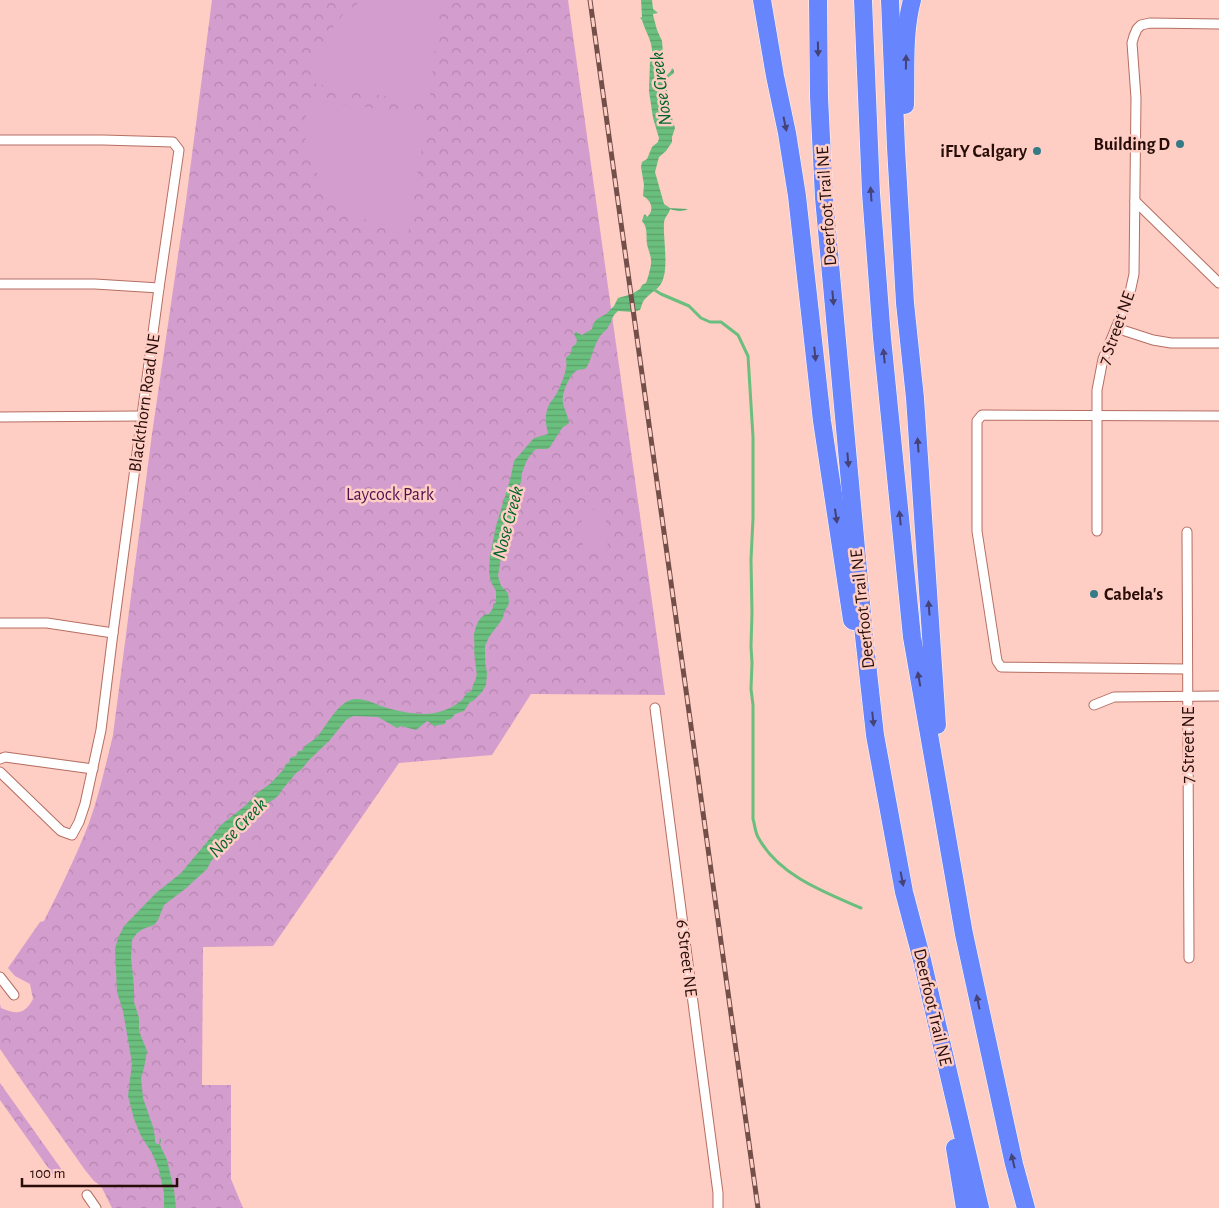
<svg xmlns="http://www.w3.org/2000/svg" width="1219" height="1208" font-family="'Alegreya Sans',sans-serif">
	<defs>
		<pattern id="park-crowns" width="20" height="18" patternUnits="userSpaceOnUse" patternTransform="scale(1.25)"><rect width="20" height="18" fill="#d39dcd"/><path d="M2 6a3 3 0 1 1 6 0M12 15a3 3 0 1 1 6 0" fill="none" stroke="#b586af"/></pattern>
		<pattern id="water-rules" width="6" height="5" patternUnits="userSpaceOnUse" patternTransform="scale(1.25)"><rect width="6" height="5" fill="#6abe7e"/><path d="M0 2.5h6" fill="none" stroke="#5ca26b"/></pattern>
	</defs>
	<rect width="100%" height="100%" fill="#fecdc4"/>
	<g fill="url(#park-crowns)">
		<path d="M 212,0 L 568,0 L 665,695 L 531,694 L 492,755 L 399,763 L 273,946 L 203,947 L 202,1085 L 231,1085 L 231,1179 L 243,1208 L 112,1208 L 101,1186 L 94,1181 L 85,1170 L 27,1088 L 0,1049 L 0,1004 L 1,1008 C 17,1015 25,1014 33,999 L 30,984 L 15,976 L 8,968 L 40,922 L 44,921 C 60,889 76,857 89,823 C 99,795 106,764 113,735 L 152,434 L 186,201 Z"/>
		<polygon points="0,1083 62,1170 54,1176 0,1100"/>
	</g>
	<g fill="#d39dcd">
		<polygon points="363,0 440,0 430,96 422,103 311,83 314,61 326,36 345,12"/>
		<polygon points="308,100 422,114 426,123 408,234 384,228 362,218 338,201 322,183 310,160 304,133"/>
		<polygon points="605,509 608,550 583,551 581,510"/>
	</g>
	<path fill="url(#water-rules)" d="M 641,0 L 652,0 L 653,9 L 658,13 L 653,14 L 653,15 L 657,30 L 662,41 L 665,77 L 671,71 L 672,68 L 674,70 L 674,73 L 665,80 L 672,118 L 675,128 L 672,137 L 672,142 L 666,151 L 659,157 L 655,172 L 664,204 L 670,208 L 688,209 C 683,212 675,211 670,209 C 669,215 665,215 664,223 C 663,240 669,267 662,282 C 658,290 650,293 645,299 C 642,302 642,306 640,310 L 633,312 L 618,311 C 610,318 613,321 608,327 C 607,330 604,331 603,333 C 599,336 597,342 595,346 C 593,351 589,365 586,368 C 584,370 581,369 578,370 C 571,372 564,389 563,396 C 561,405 568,414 569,423 L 562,428 L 550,447 L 547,449 L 536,449 L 531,454 L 526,462 L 522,473 L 521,482 L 515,496 L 512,516 L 503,546 L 498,576 L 501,586 L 508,593 L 509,602 L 508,606 L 504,612 L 503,618 L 489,637 L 485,646 L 485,662 L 487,673 L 486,685 L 482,692 L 473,701 L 470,702 L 464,711 L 455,714 L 451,719 L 446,720 L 445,724 L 434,726 L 429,722 L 427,721 L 416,730 L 401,726 L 397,728 L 378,717 L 354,716 L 351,717 L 346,720 L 329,741 L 309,760 L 301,770 L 297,772 L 281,791 L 279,795 L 273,800 L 264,805 L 255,816 L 211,861 L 207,869 L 185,889 L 164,905 L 158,920 L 154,925 L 143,929 L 137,933 L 132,940 L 131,958 L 134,987 L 134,1002 L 139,1018 L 139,1031 L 147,1051 L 144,1068 L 141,1078 L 143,1098 L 153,1127 L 155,1137 L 155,1142 L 157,1144 L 159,1144 L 160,1137 L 161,1141 L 160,1145 L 167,1160 L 174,1190 L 176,1208 L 164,1208 L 164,1193 L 159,1170 L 152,1153 L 141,1136 L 134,1119 L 128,1096 L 132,1063 L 123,1011 L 117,992 L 115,949 L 118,938 L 124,926 L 156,893 L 181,873 L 222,824 L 246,805 L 257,793 L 270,784 L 283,770 L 286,764 L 290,762 L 290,758 L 296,756 L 298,751 L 302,751 C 305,743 313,742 318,736 C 327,725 339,700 355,699 C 365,698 375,704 384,707 C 411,715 440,720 463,699 C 463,698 467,693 467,692 C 468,692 470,692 471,691 C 473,689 472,687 473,685 C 479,674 476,671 475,660 C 474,655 475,653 474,649 C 475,644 474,641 474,636 C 475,628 479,614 489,614 L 493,608 L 493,604 L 496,603 L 496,591 L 491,582 L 489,572 L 490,556 L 496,526 L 510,480 L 514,461 L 534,438 L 548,434 C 547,427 545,422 546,415 C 548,402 553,401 558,391 C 561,384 565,375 566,368 C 567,365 566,361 566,357 C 571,356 571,351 572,347 L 576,344 L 577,340 L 574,334 L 576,332 L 582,335 L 592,329 L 593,324 L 597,319 L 606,314 L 614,306 L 618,298 L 632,294 L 640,289 L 642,285 L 646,283 C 648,278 650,270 651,264 C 652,257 648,250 647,244 C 646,236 648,227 642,221 L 644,215 L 645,214 L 647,217 C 655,210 651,200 643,196 L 644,185 L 641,167 L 642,162 L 647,159 L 652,147 L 658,142 L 659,138 L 653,118 L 649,91 L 650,61 C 657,47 645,32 642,20 L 640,18 L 642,17 Z"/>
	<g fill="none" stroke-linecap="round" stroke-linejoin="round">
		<path stroke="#6abe7e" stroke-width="3" d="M 653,289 L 661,294 L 689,306 L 701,318 L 710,322 L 721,322 L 738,335 L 748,356 L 753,437 L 753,518 L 751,560 L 752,613 L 751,646 L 752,663 L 751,689 L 753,705 L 753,819 C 755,825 755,832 758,837 C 778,875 824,892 861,908"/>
		<g stroke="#b66e62" stroke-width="11">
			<g id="street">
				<polyline points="0,140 103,140 173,142 179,150 159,288 113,633 101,730 85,804 79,822 72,835 61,831 0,772"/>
				<polyline points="1135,201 1219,283"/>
				<polyline points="0,284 95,284 159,288"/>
				<polyline points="1116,328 1153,340 1171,343 1219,343"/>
				<polyline points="0,417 142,416"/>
				<polyline points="1097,531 1097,390 1103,359 1129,297 1134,274 1136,98 1132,43 1134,36 1137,29 1141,25 1150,23 1219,24"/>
				<polyline points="1187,532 1189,958"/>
				<polyline points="0,623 47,623 113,633"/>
				<polyline points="1187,669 1001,667 997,661 977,531 977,421 982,415 1219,416"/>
				<polyline points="1094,705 1114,697 1219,696"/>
				<polyline points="655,708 699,1049 718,1193 718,1208"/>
				<polyline points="0,759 5,757 93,769"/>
				<polyline points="0,977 14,995"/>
				<polyline points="87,1195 96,1208"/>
			</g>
		</g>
		<g stroke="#fff" stroke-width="19">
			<g id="highway">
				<polyline points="762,0 775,76 787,133 797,196 822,421 852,620 853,621"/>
				<polyline points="818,0 819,97 824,198 864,636 875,735 904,892 922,960 980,1208"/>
				<polyline points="863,0 871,193 882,338 912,637 964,934 1014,1164 1026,1208"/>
				<polyline points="890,0 896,148 905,303 915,398 937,725"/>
				<path d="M 905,105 C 906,70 903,34 912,0"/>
				<polyline points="955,1148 965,1208"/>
			</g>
		</g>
		<use href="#street" stroke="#fff" stroke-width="9"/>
		<use href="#highway" stroke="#6785fc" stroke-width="18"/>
		<g stroke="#724f49" stroke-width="5">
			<polyline id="rail" points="590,0 758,1208"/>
		</g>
		<use href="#rail" stroke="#fecdc4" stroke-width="3" stroke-dasharray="9" stroke-linecap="butt"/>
	</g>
	<defs><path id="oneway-solid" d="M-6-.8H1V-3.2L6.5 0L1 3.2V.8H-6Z" transform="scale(1.25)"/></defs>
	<g fill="#444276">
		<use href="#oneway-solid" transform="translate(818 49) rotate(89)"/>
		<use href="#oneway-solid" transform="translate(906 62) rotate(-89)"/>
		<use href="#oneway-solid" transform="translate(785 124) rotate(78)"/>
		<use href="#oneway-solid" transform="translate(871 194) rotate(-94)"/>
		<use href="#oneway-solid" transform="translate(833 298) rotate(85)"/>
		<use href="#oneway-solid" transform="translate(815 354) rotate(84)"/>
		<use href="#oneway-solid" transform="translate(884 356) rotate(-96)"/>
		<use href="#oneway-solid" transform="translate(918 445) rotate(-94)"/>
		<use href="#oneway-solid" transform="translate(848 460) rotate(85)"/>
		<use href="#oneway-solid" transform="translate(836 516) rotate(82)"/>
		<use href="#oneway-solid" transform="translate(900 518) rotate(-96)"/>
		<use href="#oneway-solid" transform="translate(929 608) rotate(-94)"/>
		<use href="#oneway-solid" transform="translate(919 679) rotate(-100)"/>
		<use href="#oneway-solid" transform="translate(873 719) rotate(84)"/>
		<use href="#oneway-solid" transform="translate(902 879) rotate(79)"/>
		<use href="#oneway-solid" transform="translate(978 1002) rotate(-102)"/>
		<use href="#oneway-solid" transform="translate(1013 1161) rotate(-103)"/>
	</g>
	<g fill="#357b87" stroke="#fecdc4" stroke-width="2">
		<circle cx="1180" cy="144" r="5"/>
		<circle cx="1037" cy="151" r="5"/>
		<circle cx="1094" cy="594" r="5"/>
	</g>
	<g text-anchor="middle" stroke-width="5" stroke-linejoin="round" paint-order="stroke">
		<g font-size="18" font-weight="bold" fill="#270c08" stroke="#fecdc4" text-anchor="end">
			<text x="1170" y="150">Building D</text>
			<text x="1027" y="157">iFLY Calgary</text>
			<text x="1104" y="600" text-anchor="start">Cabela's</text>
		</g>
		<g font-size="18" fill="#270c08" stroke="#fecdc4">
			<text transform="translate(826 206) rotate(-94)" y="6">Deerfoot Trail NE</text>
			<text transform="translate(1116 328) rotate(-70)" y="6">7 Street NE</text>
			<text transform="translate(144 403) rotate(-82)" y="6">Blackthorn Road NE</text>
			<text transform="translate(862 609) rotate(-96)" y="6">Deerfoot Trail NE</text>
			<text transform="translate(1188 745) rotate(-90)" y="6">7 Street NE</text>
			<text transform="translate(687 958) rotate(83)" y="6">6 Street NE</text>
			<text transform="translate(933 1007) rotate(77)" y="6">Deerfoot Trail NE</text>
		</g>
		<g font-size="18" fill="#500f4d" stroke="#fecdc4">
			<text x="390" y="500">Laycock Park</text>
		</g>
		<g font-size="19" font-style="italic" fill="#00652c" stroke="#fecdc4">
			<text transform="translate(660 89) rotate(-97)" y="7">Nose Creek</text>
			<text transform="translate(507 522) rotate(-75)" y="7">Nose Creek</text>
			<text transform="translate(237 827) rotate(-46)" y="7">Nose Creek</text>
		</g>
	</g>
	<path d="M22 1178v8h155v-8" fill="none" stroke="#270c08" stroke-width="2.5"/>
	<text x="30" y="1178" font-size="15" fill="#270c08" stroke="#fecdc4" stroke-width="4" paint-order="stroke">100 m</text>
</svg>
